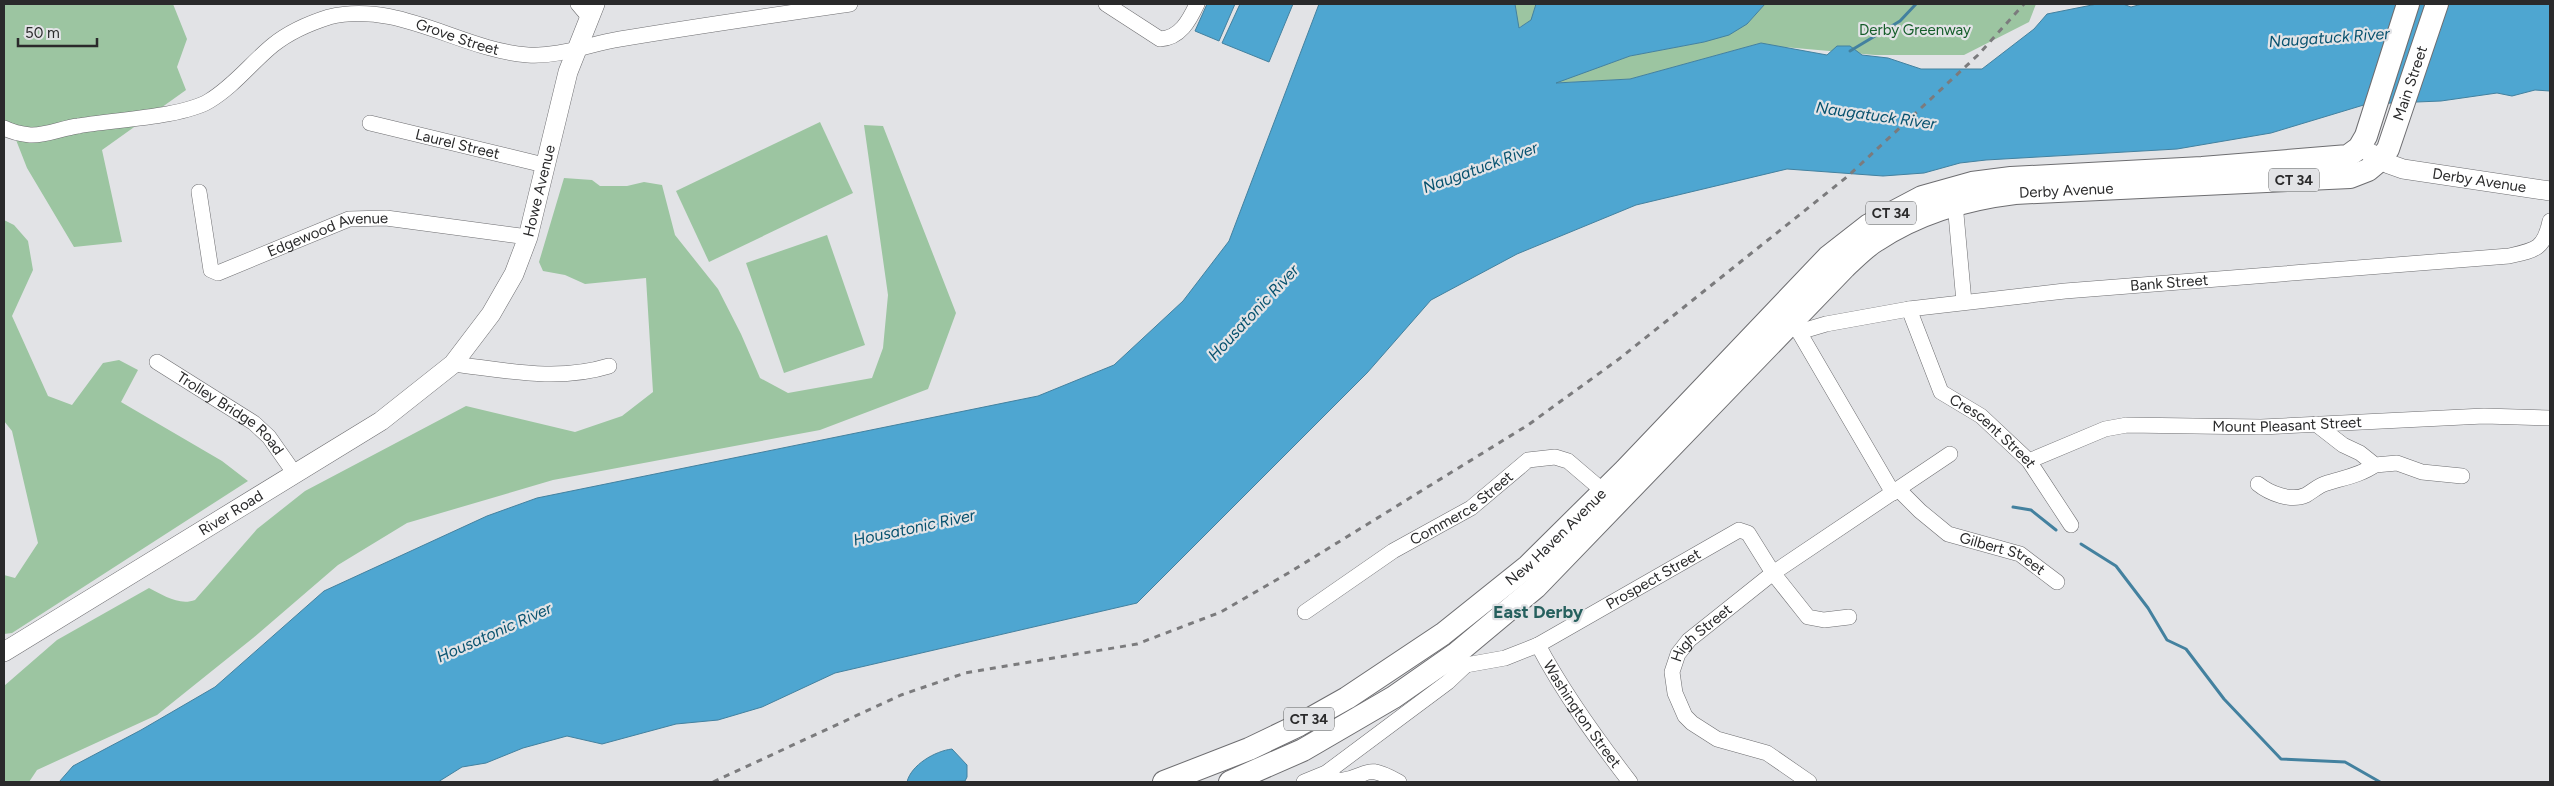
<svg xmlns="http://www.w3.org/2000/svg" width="2554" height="786" font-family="Figtree,sans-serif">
	<rect width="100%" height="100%" fill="#e2e3e6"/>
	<g fill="#9cc5a1">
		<polygon points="4,4 173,4 187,39 177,67 186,90 102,150 122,242 74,247 27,168 9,122 4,121"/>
		<polygon points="1515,4 1536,4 1532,20 1518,28"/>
		<polygon points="1765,4 2036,4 2029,22 1964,55 1875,55 1772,46 1761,43 1630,79 1554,83 1630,56 1704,42 1747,24"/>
		<polygon points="820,122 853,193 709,262 676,191"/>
		<path d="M 864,125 L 883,126 L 956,313 L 928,389 L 820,430 L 553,480 L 407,523 L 338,565 L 253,638 L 157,715 L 37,770 L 29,782 L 4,782 L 4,686 L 57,640 L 149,588 C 163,595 179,606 195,600 L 257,529 L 305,491 L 466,406 L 575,432 L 622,416 L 653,392 L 646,278 L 585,284 L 565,275 L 543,271 L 539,262 L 564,178 L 592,180 L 600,186 L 627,186 L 644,182 L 662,185 L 675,235 L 718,289 L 741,334 L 760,378 L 788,393 L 872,378 L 883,348 L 888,295 Z"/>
		<polygon points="4,220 14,225 28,241 33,270 12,316 48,396 72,405 103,363 119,360 138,370 121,402 222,461 248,481 12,633 4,634 4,575 15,578 38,543 12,431 4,421"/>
		<polygon points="827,235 865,345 784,373 746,263"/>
	</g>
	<g fill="#4ea6d1" stroke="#43819f">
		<polygon points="1207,4 1235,4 1219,41 1195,31"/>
		<polygon points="1240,4 1293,4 1269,62 1222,43"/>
		<polygon points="1319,4 1515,4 1519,28 1531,20 1536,4 1765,4 1747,24 1729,35 1704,42 1630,56 1556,83 1630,79 1761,43 1827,55 1837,46 1850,46 1862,55 1888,58 1921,69 1982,69 2034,29 2047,14 2097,4 2123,4 2131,7 2142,4 2550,4 2550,91 2535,90 2512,96 2497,93 2441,101 2367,104 2271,133 2177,149 1986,160 1960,163 1924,173 1883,176 1787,169 1636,205 1517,254 1431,300 1367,373 1137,603 835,673 762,707 718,720 676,724 602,744 567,736 523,748 486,763 462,767 438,782 59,782 73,766 141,730 215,687 324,591 487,516 537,498 1038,396 1114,365 1183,301 1229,241"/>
		<path d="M 952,749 L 967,765 L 967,777 L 965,781 L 907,782 C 911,765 935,751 952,749 Z"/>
	</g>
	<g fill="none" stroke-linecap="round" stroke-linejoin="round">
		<g stroke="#43819f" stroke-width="3">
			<polyline points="1850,51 1900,21 1916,4"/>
			<polyline points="2013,507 2031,510 2056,530"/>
			<polyline points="2081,544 2116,566 2148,608 2167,640 2186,649 2224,699 2281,759 2345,762 2380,782"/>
		</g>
		<g stroke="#6d6d70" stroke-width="16">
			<g id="minor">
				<polyline points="578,4 589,17"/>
				<path d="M 1106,4 L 1160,39 C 1180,38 1189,21 1197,4"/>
				<path id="s1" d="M 370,123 L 544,165"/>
				<path id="s2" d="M 4,128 C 12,132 21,134 30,135 C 46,136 62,128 78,126 C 111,120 183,117 209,101 C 234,86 251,63 273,45 C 288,33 310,23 329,17 C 399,0 460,50 528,55 C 560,57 589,44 620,39 C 697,26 774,15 850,4"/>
				<path id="s3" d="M 199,192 L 211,270 L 218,273 L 349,219 L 386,218 L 528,237"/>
				<polyline points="1955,203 1964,302"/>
				<path id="s4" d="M 1909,309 L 1941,392 L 1981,416 L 2029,461 L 2071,525"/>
				<polyline points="1792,326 1799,332 1893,493"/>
				<path id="s5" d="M 1799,332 L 1826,324 L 1909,309 L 2065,291 L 2509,256 C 2536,250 2544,249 2550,221"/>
				<path id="s6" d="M 157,362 L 254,423 L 269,437 L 295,474"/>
				<path d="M 453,364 C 505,370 557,382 609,366"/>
				<polyline points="2316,424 2343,445 2360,453 2375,465 2397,463 2422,472 2462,476"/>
				<path id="s7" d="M 2029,461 L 2105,429 L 2127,425 L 2261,427 L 2484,416 L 2550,418"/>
				<path d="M 2258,484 C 2269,493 2291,502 2306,495 C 2313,491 2319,485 2327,483 C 2343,478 2361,475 2375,465"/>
				<path id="s8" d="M 1899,490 L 1920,511 L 1948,534 L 2020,554 L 2057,582"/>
				<path id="s9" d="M 1305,612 L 1393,551 L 1471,508 L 1528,460 L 1555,457 L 1568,461 L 1609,496"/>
				<path id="s10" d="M 1538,645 C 1564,694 1596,738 1630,782"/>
				<path id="s11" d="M 1466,665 L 1505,658 L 1538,645 L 1739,530 L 1748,533 L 1773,573 L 1808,617 L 1824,620 L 1849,617"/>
				<path d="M 1326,773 L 1339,781 C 1372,776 1362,762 1399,782"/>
				<polyline points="1304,782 1326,773 1448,682 1466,665"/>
				<path id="s12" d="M 1809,782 L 1767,753 L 1717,739 L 1692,723 L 1685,716 L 1675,693 L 1672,672 L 1678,654 L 1689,640 L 1773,573 L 1950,454"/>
			</g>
		</g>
		<g stroke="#6d6d70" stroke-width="20">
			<g id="major">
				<path id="s13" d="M 2370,153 L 2389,164 L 2403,169 L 2550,191"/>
				<path id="s14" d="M 4,652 L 381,421 L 453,364 L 491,314 L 514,274 L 528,237 L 568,72 L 595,4"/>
			</g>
		</g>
		<g stroke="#6d6d70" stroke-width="24">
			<g id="highway">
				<path id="s15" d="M 1164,782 L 1249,749 L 1299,725 L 1347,698 L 1443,634 L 1528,566 L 1625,470 L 1828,257 L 1869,225 L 1922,197 L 1972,183 L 2011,178 L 2202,168 L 2348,156 L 2359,148 L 2366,136 L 2408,4"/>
				<path id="s16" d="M 1230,782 L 1303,750 L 1394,697 L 1457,653 L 1536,587 L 1845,267 C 1855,258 1865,247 1877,240 C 1919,212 1965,199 2015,193 L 2350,177 L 2368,170 L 2380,160 L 2388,149 L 2437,4"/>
			</g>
		</g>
		<use href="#minor" stroke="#fff" stroke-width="15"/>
		<use href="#major" stroke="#fff" stroke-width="19"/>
		<use href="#highway" stroke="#fff" stroke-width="22"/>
		<polyline stroke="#7b7b7d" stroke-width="3" stroke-dasharray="6 6" stroke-linecap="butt" points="713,782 901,695 965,673 1137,644 1221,612 1290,572 1528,425 1619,359 1848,176 1978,55 2024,4"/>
	</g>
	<g text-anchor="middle" stroke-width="4.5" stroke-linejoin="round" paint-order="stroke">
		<g fill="#e2e3e6" stroke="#616263" stroke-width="1">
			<rect x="2269" y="168.5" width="50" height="23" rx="4"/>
			<rect x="1866" y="201.5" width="50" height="23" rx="4"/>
			<rect x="1284" y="707.5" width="50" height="23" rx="4"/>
		</g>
		<g font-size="14" font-weight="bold" fill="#2a2a2b">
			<text x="2294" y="185">CT 34</text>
			<text x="1891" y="218">CT 34</text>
			<text x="1309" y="724">CT 34</text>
		</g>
		<g font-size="15" fill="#155d2a" stroke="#e2e3e6">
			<text x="1915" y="35">Derby Greenway</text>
		</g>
		<g font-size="15" fill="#2a2a2b" stroke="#e2e3e6">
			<text dy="5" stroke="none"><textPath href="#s2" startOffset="490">Grove Street</textPath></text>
			<text dy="5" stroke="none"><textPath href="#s16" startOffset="1452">Main Street</textPath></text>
			<text dy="5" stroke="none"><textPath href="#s1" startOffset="90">Laurel Street</textPath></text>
			<text dy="5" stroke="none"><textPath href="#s13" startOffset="114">Derby Avenue</textPath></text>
			<text dy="5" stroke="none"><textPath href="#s14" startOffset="730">Howe Avenue</textPath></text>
			<text dy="5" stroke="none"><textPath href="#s16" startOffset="1050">Derby Avenue</textPath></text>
			<text dy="5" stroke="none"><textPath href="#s3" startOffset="204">Edgewood Avenue</textPath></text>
			<text dy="5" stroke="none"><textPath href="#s5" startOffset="374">Bank Street</textPath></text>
			<text dy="5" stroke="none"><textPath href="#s6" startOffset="90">Trolley Bridge Road</textPath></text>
			<text dy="5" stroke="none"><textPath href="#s7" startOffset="265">Mount Pleasant Street</textPath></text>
			<text dy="5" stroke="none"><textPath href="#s4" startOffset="154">Crescent Street</textPath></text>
			<text dy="5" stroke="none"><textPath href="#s9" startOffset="188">Commerce Street</textPath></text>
			<text dy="5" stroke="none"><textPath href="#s14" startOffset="266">River Road</textPath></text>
			<text dy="5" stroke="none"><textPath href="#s15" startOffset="466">New Haven Avenue</textPath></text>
			<text dy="5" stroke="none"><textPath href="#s8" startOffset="124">Gilbert Street</textPath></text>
			<text dy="5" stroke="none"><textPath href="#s11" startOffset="208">Prospect Street</textPath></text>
			<text dy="5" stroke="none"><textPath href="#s12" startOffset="239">High Street</textPath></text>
			<text dy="5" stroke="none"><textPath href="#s10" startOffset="82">Washington Street</textPath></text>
		</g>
		<g font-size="16" font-style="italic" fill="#06516e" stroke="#e2e3e6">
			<text transform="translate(2329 37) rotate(-4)" y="6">Naugatuck River</text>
			<text transform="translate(1876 115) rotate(8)" y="6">Naugatuck River</text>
			<text transform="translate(1480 167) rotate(-20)" y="6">Naugatuck River</text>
			<text transform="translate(1253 312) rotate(-47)" y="6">Housatonic River</text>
			<text transform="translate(914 527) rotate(-12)" y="6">Housatonic River</text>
			<text transform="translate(494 632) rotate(-24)" y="6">Housatonic River</text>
		</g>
		<g font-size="18" font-weight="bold" fill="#26605e" stroke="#e2e3e6">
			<text x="1538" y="618">East Derby</text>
		</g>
	</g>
	<rect width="2554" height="786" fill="none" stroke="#2a2a2b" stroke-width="10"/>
	<path d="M18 38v8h79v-8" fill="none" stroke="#2a2a2b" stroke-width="2.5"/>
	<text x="25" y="38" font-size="15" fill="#2a2a2b" stroke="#e2e3e6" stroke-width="4" paint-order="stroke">50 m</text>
</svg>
